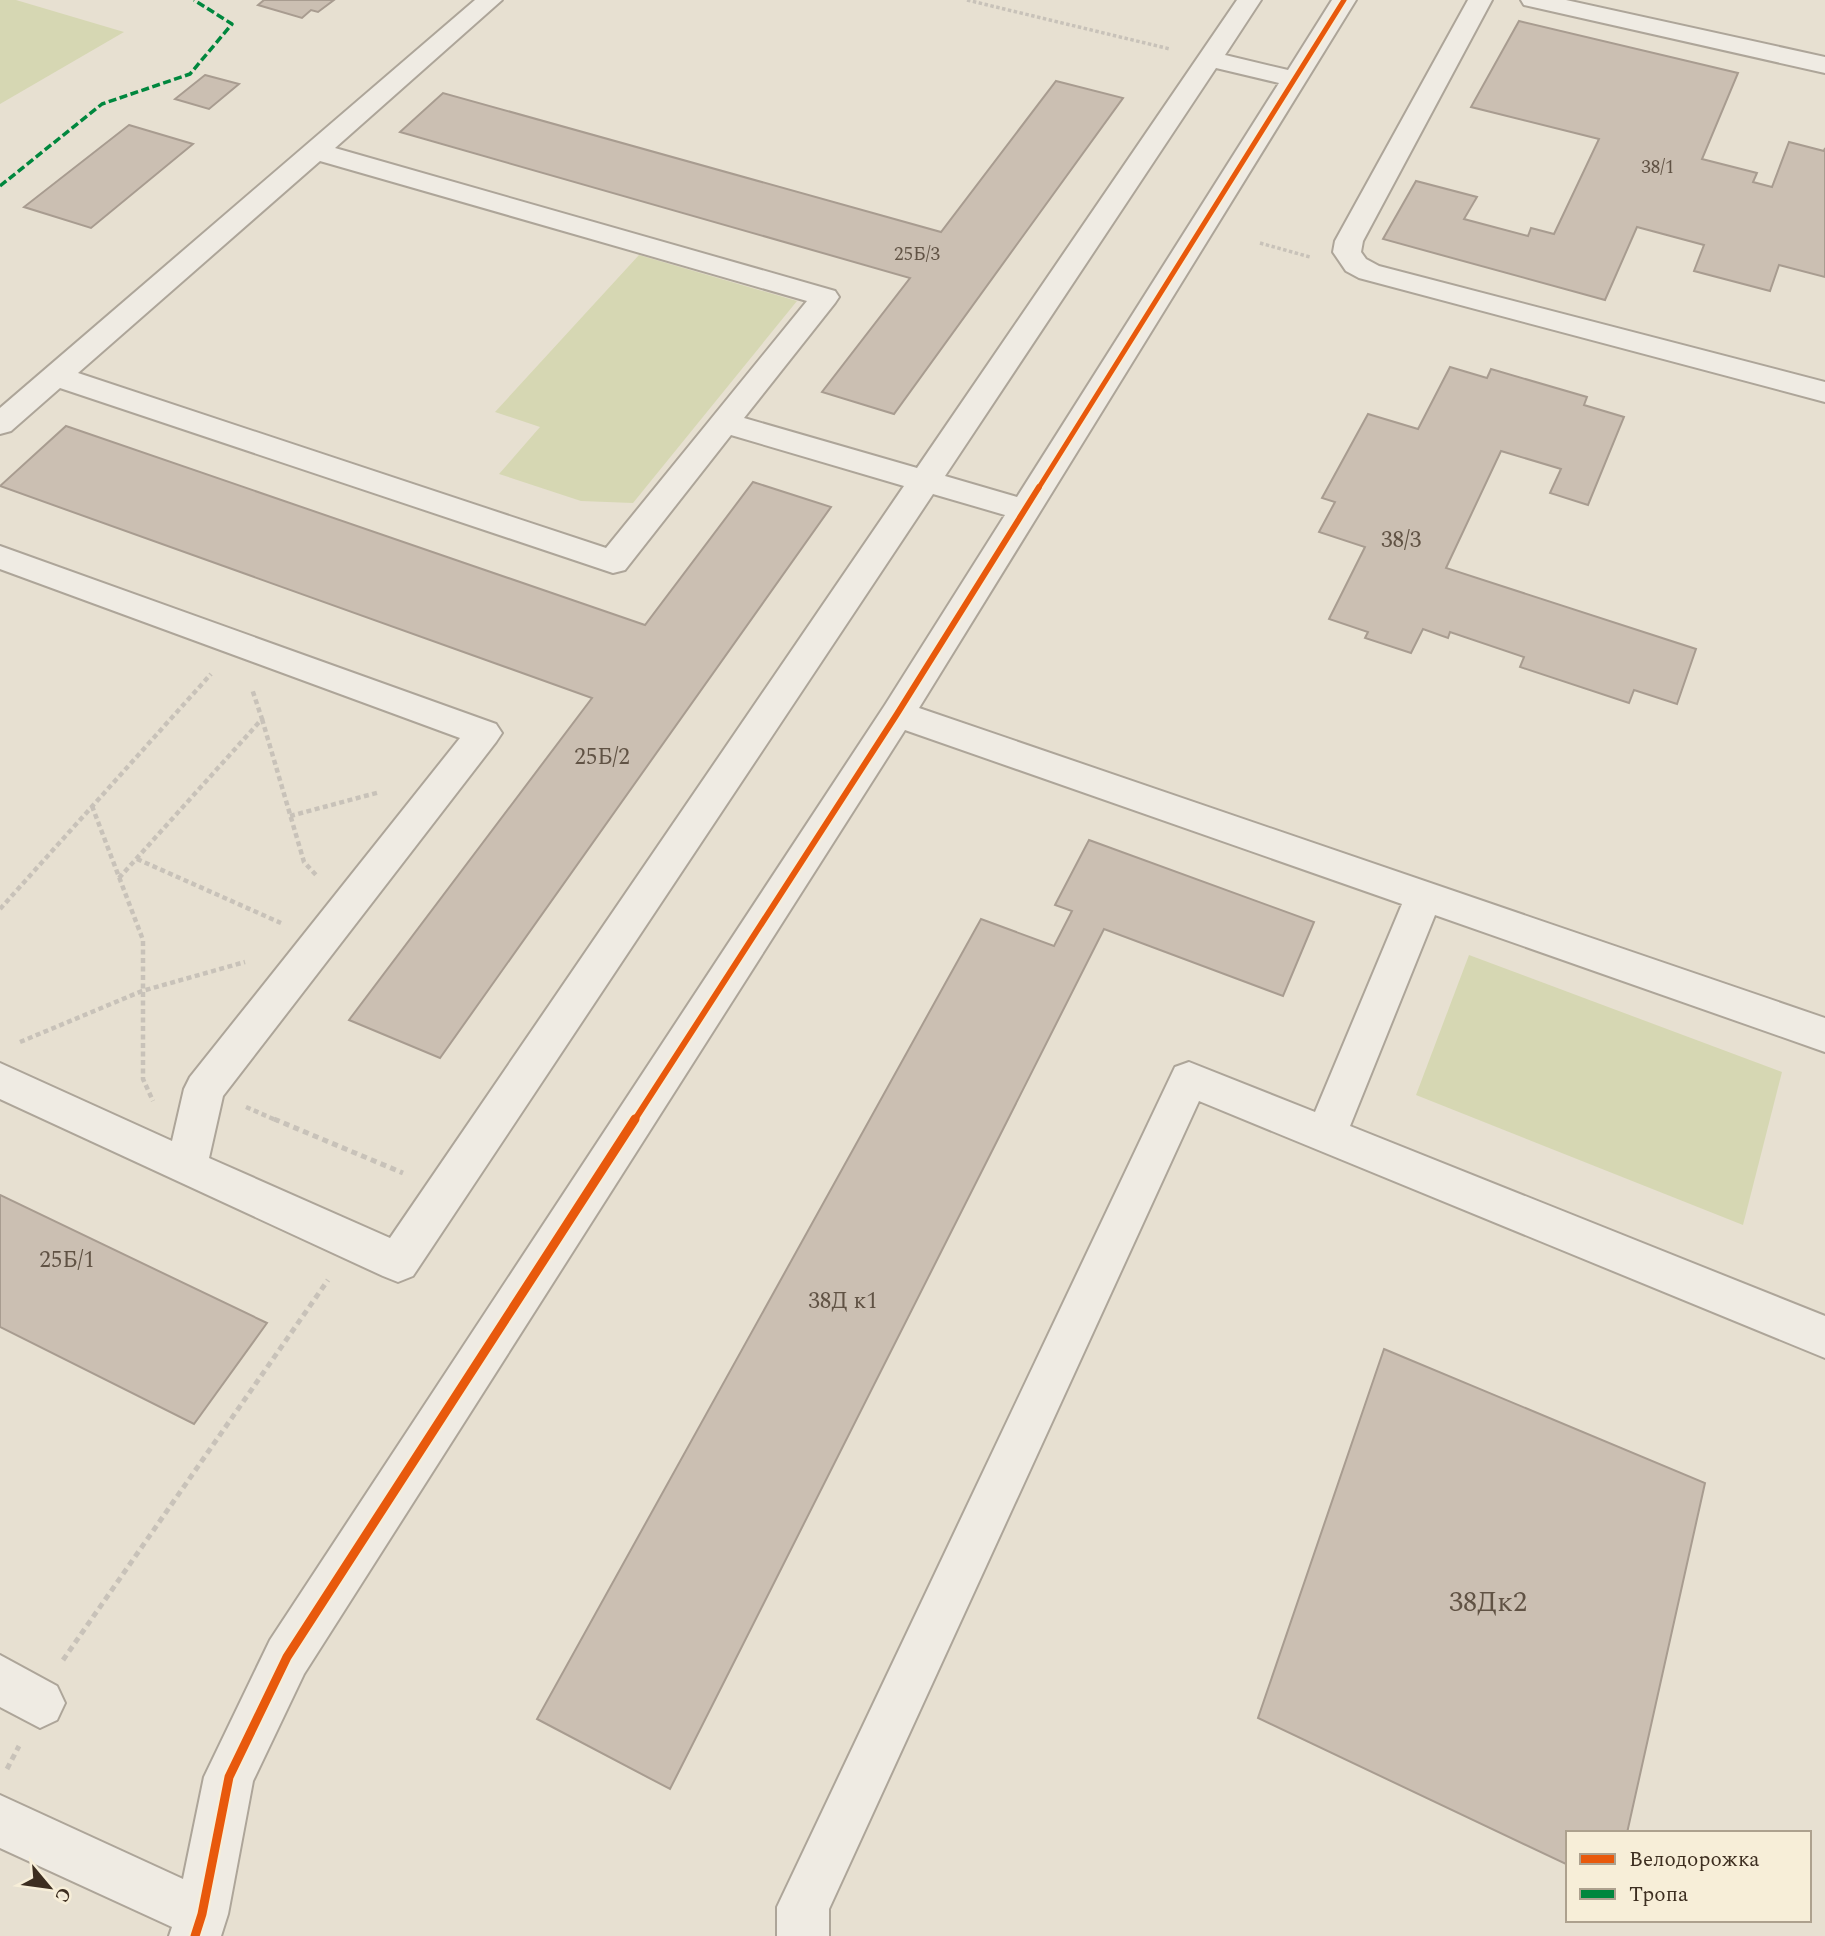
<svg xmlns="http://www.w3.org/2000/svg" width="1825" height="1936" font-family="Spectral,serif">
	<rect width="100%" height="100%" fill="#e7e0d1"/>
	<g fill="#d6d7b3">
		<polygon points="0,0 16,0 124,32 0,104"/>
		<polygon points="639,255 797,301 633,503 581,501 499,474 540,427 495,412"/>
		<polygon points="1469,955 1782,1072 1743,1225 1416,1095"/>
	</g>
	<g fill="#cbbfb2" stroke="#a89c90" stroke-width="2">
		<polygon points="264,0 334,0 318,12 311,10 302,18 258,5"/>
		<polygon points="1519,21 1738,73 1702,159 1757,173 1753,182 1772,187 1789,142 1824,151 1825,148 1825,277 1779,265 1770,291 1694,271 1704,245 1637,227 1605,300 1383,239 1416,181 1477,197 1464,219 1528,236 1531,228 1554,234 1599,139 1471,107"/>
		<polygon points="205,75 239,84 209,109 175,99"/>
		<polygon points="1056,81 1123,98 894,414 822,392 910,278 400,132 443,93 941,232"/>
		<polygon points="129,125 193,144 91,228 24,207"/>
		<polygon points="1450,367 1487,378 1491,369 1587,397 1584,405 1624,417 1588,505 1550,493 1561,469 1501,451 1446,568 1696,649 1677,704 1634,690 1629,703 1520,667 1524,657 1450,632 1448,638 1423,629 1411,653 1365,638 1368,632 1329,619 1365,547 1319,532 1335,502 1322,498 1368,414 1418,429"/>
		<polygon points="66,426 645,625 753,482 831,507 440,1058 349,1020 592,698 0,486"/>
		<polygon points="1089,840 1314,922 1283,996 1104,929 670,1789 537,1719 981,919 1054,946 1072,911 1055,905"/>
		<polygon points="0,1195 267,1323 194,1424 0,1327"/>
		<polygon points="1384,1349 1705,1483 1627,1833 1568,1833 1568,1865 1258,1718"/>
	</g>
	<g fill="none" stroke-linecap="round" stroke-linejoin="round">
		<g stroke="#ada599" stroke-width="4">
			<g id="minor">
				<path d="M 475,0 L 502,0 L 335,148 L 835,291 L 839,297 L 835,303 L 744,418 L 917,468 L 1237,0 L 1261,0 L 1225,55 L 1288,70 L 1332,0 L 1356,0 L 919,708 L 1825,1018 L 1825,1052 L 1435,915 L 1350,1126 L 1825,1316 L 1825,1358 L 1199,1101 L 829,1909 L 829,1936 L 777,1936 L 777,1907 L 1175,1067 L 1189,1062 L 1315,1112 L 1402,904 L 905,730 L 304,1674 L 253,1781 L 228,1914 L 221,1936 L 169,1936 L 172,1927 L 0,1848 L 0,1795 L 183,1879 L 204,1777 L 270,1640 L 885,705 L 1005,515 L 933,494 L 413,1276 L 398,1282 L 383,1276 L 0,1099 L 0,1063 L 172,1141 L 184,1089 L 190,1077 L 460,738 L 0,569 L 0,546 L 496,724 L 502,733 L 496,742 L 223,1096 L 209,1158 L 390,1238 L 904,486 L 731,435 L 625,570 L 613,573 L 60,388 L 11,431 L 0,434 L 0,408 ZM 1216,68 L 1279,83 L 1017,497 L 945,476 ZM 320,161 L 807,301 L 606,548 L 78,373 Z"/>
				<polygon points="1468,0 1492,0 1363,241 1361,252 1366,259 1379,266 1825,382 1825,402 1359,278 1346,271 1333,252 1335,241"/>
				<polygon points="1521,0 1566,0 1825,57 1825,73 1533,7 1524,5"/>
				<polygon points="0,1655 57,1686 65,1703 57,1720 40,1728 0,1707"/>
			</g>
		</g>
		<g stroke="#c8c2b9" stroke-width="3.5" stroke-dasharray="3.5 2.5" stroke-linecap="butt">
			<polyline points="967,0 1170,49"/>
			<polyline points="1260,243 1310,257"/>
		</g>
		<g stroke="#c8c2b9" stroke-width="4.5" stroke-dasharray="5 3.5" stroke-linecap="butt">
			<polyline points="262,719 304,862 316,875"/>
			<polyline points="92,806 143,940 143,1079 153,1101"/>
			<polyline points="290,816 380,792"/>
			<polyline points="137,859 281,923"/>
			<polyline points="119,878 262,719 252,689"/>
			<polyline points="0,909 211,674"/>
			<polyline points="20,1042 142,991 245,962"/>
			<polyline points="246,1107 278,1121"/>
		</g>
		<g stroke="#c8c2b9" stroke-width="5" stroke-dasharray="6 4.5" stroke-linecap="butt">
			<polyline points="274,1119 403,1173"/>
			<polyline points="63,1660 328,1280"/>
			<polyline points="7,1769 19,1746"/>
		</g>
		<use href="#minor" fill="#efebe3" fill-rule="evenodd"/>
		<polyline stroke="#00873e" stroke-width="3.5" stroke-dasharray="8 3.5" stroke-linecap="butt" points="0,186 102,104 190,74 232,24 194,0"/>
		<g stroke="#f7eed8" stroke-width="9">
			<polyline id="cycleway-far2" points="1038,489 1344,0"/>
		</g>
		<g stroke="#f7eed8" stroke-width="10">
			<polyline id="cycleway-far1" points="634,1121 897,714 1039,487"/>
		</g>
		<g stroke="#f7eed8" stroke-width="13">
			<polyline id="cycleway" points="195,1936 202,1914 229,1777 287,1657 635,1119"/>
		</g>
		<use href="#cycleway-far2" stroke="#e8590c" stroke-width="5"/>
		<use href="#cycleway-far1" stroke="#e8590c" stroke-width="6"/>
		<use href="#cycleway" stroke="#e8590c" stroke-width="9"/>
	</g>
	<g text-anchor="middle" stroke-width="6" stroke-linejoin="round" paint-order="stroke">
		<g font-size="19" fill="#605244">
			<text x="1658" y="173">38/1</text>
			<text x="917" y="260">25Б/3</text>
		</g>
		<g font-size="23" fill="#605244">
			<text x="1401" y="547">38/3</text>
			<text x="602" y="764">25Б/2</text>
			<text x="67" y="1267">25Б/1</text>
			<text x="843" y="1308">38Д к1</text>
		</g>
		<g font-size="28" fill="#605244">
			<text x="1488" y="1611">38Дк2</text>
		</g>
	</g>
	<rect x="1566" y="1831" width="245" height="91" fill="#f7eed8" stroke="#ada18e" stroke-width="2"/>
	<rect x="1580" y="1854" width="35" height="10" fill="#e8590c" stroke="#ada18e" stroke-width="2"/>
	<text x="1629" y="1866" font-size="21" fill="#3d2e20">Велодорожка</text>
	<rect x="1580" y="1889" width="35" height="10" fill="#00873e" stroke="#ada18e" stroke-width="2"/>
	<text x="1629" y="1901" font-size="21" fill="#3d2e20">Тропа</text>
	<g transform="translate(49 1887) rotate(119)" stroke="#f7eed8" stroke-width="5" paint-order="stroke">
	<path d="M0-5L12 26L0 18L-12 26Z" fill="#3d2e20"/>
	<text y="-10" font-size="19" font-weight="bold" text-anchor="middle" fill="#3d2e20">С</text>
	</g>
</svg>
